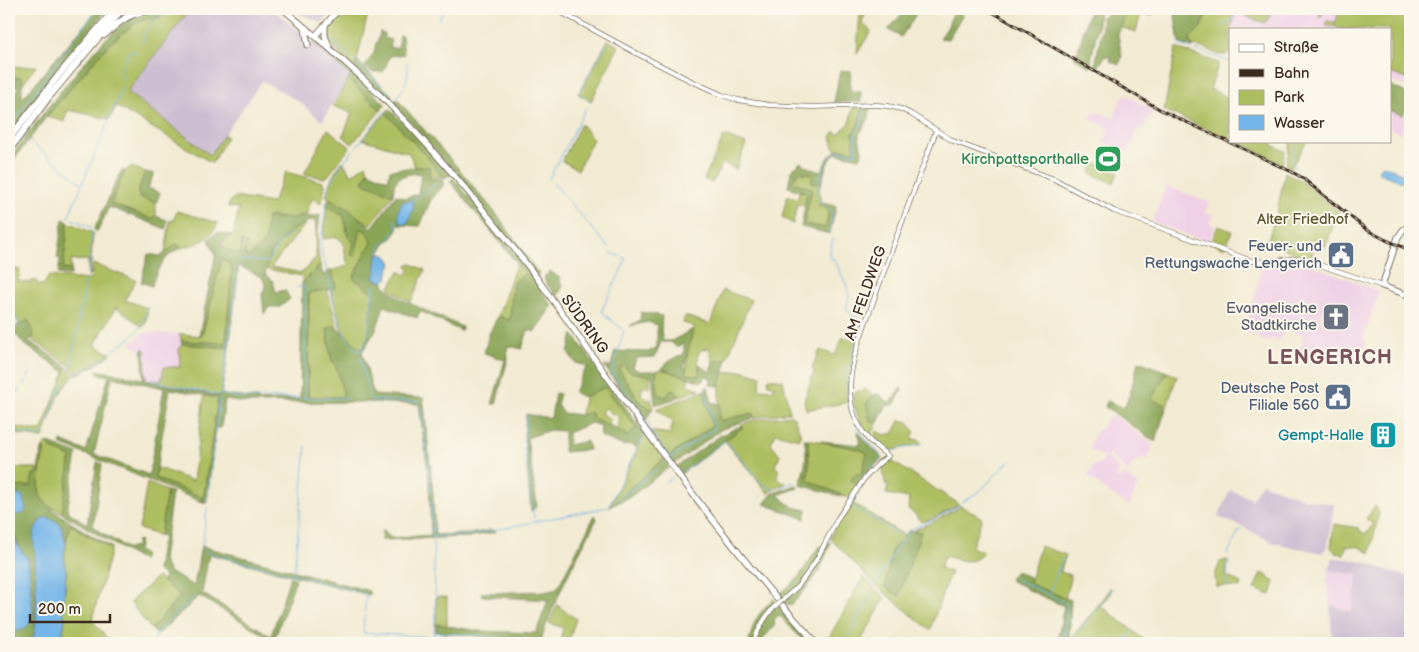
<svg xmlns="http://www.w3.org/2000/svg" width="1419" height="652" font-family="'Balsamiq Sans',sans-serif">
	<rect width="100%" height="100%" fill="#fbf7ec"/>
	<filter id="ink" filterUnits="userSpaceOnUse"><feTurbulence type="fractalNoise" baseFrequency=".02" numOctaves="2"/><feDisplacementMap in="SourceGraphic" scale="10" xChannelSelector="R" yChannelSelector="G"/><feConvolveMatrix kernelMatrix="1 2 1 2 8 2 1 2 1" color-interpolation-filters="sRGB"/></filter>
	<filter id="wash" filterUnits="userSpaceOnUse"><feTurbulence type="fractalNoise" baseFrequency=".0096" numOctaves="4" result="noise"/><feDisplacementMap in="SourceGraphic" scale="20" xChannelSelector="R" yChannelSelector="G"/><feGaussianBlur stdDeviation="1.12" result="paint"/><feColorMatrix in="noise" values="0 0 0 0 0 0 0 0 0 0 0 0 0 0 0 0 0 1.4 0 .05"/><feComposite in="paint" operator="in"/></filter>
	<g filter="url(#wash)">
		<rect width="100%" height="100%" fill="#f2ead2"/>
		<g fill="#efd0e6" fill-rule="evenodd">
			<polygon points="1199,9 1410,9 1410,87 1390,81 1390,29 1230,29 1230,57"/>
			<polygon points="1126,95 1153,110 1143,130 1138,127 1128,153 1103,143 1110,128 1090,120 1094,111 1114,118 1121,98"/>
			<polygon points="1410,100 1410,108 1400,133 1390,129 1390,112 1404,116"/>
			<polygon points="1166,186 1209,202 1205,213 1213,216 1209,223 1215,226 1209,242 1152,222"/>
			<path d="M 1288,262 L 1308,264 L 1379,291 L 1364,337 L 1366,343 L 1358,364 L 1330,355 L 1300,351 L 1303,336 L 1301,334 L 1284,330 L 1280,341 L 1271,338 L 1270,342 L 1259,339 L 1259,336 L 1245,332 L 1251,310 L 1270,310 L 1271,306 L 1255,305 L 1253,302 L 1262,267 ZM 1334,302 L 1341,304 L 1342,303 L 1349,320 L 1348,323 L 1345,325 L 1341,324 L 1340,326 L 1326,322 L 1320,319 L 1320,314 Z"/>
			<polygon points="143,333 180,334 182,344 179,350 180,367 161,382 145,379 142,349 142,352 130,344"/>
			<polygon points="1113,414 1153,445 1147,460 1142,459 1135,462 1127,472 1111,455 1106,456 1120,470 1116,477 1119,479 1124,474 1138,484 1130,505 1128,506 1088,477 1088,475 1094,466 1098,464 1100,465 1105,458 1090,449 1091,442 1097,430 1102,428 1105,421"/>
			<polygon points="1329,570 1359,575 1352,612 1330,605 1327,580"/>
		</g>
		<g fill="#cdbed2">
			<polygon points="195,9 272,9 310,40 350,76 322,121 298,101 262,81 210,155 127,92 162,46 188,12"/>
			<polygon points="289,9 336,9 321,23"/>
			<polygon points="1262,483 1305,499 1334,504 1328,546 1322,553 1274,543 1239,525 1218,517 1230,490 1252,499"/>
			<polygon points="1333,558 1348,559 1368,563 1410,578 1410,643 1330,643 1332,635 1330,605 1352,612 1358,575 1329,570"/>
		</g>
		<g fill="#adbe61" stroke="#747440">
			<polygon points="172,9 195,9 188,12 162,46 127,92 210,155 224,135 227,137 212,163 116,106 110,119 68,110 64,122 47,116 109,44 134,24 149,18 154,20"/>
			<path d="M 350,9 L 369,9 L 355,69 C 346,60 321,41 329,27 C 331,24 334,20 337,18 L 343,20 Z"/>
			<polygon points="860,9 867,9 862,23 871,31 857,54"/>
			<polygon points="1128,9 1154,9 1152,16 1141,13 1136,32 1120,27"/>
			<polygon points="1204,9 1238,9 1239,13 1235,12 1233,23 1230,29 1230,53 1228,53 1226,55 1219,55 1207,49 1193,46 1190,43 1190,38 1201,27 1205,18"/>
			<polygon points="1241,9 1273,9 1267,21 1265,20 1265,23 1245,16"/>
			<polygon points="1320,9 1410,9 1410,80 1390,73 1390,29 1342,29 1332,26 1331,27 1331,26 1329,27 1326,25 1327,21 1334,22 1335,24 1338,15 1337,13 1323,9 1321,18 1319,17"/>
			<polygon points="608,40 619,46 591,101 578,94"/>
			<polygon points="1176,48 1219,63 1210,89 1230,98 1230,139 1164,110"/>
			<polygon points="36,66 22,85 22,77 9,78 9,67"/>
			<polygon points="348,79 381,110 352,144 343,136 352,113 333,106"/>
			<polygon points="852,108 863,108 858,125 853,134 856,151 855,152 839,149 835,150 831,137 835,131 838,134 850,123"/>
			<polygon points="386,113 429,159 443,178 429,175 429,167 415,167 409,153 362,139"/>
			<polygon points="581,124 593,139 578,170 562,161"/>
			<polygon points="328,129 350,147 328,176 325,178 304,174"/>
			<polygon points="724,136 746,144 736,169 723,163 712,183 704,179"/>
			<polygon points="1235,141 1274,141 1272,145 1285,151 1282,165 1259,152"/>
			<polygon points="1307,141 1290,169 1286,167 1290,142"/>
			<path d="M 343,161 L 351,175 L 366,164 L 368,171 L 363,182 L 393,195 L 371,225 L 326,196 C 329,182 334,172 343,161 Z"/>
			<polygon points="1095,163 1118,172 1114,183 1090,173"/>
			<polygon points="131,167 145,172 138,191 139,197 156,203 156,216 152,219 111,204 125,171"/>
			<polygon points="286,172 323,182 325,184 322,203 312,199 306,216 301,215 294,218 267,217 265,241 251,256 244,255 242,241 240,256 224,248 221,242 233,235 239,208 228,207 230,201 235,197 272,203"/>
			<polygon points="798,172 812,174 820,184 819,194 823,203 819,205 829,210 826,228 804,224 812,189 792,183"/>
			<polygon points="1285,172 1301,181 1339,212 1325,247 1320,245 1319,248 1317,248 1318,244 1316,244 1310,259 1267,242 1277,212"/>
			<polygon points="799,191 807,193 805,205 797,204 793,224 782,217 787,196 798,198"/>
			<polygon points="327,206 344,216 348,237 354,242 355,256 361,228 368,233 372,242 353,278 373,293 368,339 360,349 342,332 330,289 336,287 332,273 326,274 326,272 348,266 343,242 337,237 323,239"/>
			<path d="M 177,211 L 218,223 C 211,241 198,243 182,248 L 177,244 L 165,254 L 170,220 L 173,221 Z"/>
			<polygon points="68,222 93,233 90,275 88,277 88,260 71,261 71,270 63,269"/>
			<polygon points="307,222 271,267 302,273 316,257 316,231 318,231 318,252 320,265 302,283 302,276 266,269 271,253 291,231"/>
			<polygon points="1218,226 1232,231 1225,248 1211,243"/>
			<polygon points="222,258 232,266 226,343 181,341 180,334 202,336"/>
			<polygon points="517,262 525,273 512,290 510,321 498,316"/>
			<polygon points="409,263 425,270 411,302 389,289 399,271 406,275 410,269 406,266"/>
			<polygon points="93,264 136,280 125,300 148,308 146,323 143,327 116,307 95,345 111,354 94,366 76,375 69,365 30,338 34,337 28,320 19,325 9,304 9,267 20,270 18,281 31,283 32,280 37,281 37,284 43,285 49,276 88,280 91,279"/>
			<polygon points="327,289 338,330 333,326 327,329 331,358 337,369 345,397 308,398 309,293"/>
			<polygon points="723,290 751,300 727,359 713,362 709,348 701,350 698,355 699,376 686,373 688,350 694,326 683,323 685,316 710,324"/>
			<path d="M 843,337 L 858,341 C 851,363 848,379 849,402 L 806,410 L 804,401 L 814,371 L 812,367 L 820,350 L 835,355 Z"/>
			<polygon points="182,344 229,348 221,396 146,381 145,379 161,381 164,367 180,367 179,349"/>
			<polygon points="624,365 630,372 650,376 650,388 643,386 641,394 647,400 651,399 653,408 652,410 639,401 619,369"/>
			<path d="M 66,366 L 74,376 C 57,390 51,418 43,438 L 9,433 L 9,426 L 41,431 L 65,372 Z"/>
			<polygon points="662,369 689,378 687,385 700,389 674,399 679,395 666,397 658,395 656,371"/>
			<polygon points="736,371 745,371 761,376 759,389 773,390 774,385 768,384 769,378 783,380 790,412 753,418 753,413 719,421 720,386 723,373"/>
			<polygon points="1167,372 1177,376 1167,406 1151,400"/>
			<polygon points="605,387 636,427 628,436 618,429 618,415 612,414 606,408 601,413 610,419 608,425 595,419 581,415 584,397"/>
			<path d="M 865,389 L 874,395 L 866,404 L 870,421 L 877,424 L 870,436 C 860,423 853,409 853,393 Z"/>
			<polygon points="704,391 712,426 668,457 650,431 670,434 673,422 656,409"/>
			<polygon points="204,396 218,398 203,500 207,503 202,502 202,497 155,478 156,467 193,481"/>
			<polygon points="791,415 794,417 801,435 799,435 799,439 776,433 771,443 780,455 775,466 780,471 777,477 786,483 771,491 769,494 725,441 743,427 742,424 754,420"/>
			<polygon points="900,420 908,422 915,433 912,436 914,440 919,439 922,444 888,451 879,446 872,439 877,431 885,435 894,433"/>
			<polygon points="645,434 664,459 629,489 624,495 609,507 635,454 637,447"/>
			<polygon points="808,439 862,450 867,453 862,473 852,480 859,484 850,497 844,497 844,496 806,480 809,468"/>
			<path d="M 49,443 L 50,448 L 71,457 L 62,513 C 56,509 48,506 44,502 C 34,493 42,461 45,449 L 42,449 L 45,444 Z"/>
			<polygon points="886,460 890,460 959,504 933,519 922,522 914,513 908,509 909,498 886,494 888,484 885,484 882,462"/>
			<polygon points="9,468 36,468 36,475 33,475 31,486 9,487"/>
			<polygon points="147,483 167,491 160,536 139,529"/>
			<path d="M 851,502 L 904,535 L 903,539 L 892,550 L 899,596 L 921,532 L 912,531 L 933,522 L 961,506 L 982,518 L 972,547 L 983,552 C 975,567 957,559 944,556 L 940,568 L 951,572 L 947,581 L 930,630 L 874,584 L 830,538 L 839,519 Z"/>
			<polygon points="1375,506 1379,513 1370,553 1360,547 1346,546 1344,554 1336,553 1331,548 1334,524 1359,528 1360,531 1366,534 1373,524 1366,519"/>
			<polygon points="69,524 111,549 92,620 111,643 61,643 65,619 63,610 66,573 64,555"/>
			<polygon points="1040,546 1066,555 1060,572 1071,575 1065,598 1029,584"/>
			<polygon points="1227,560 1226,576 1242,583 1240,588 1224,586 1216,587 1215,575 1220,562"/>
			<polygon points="1261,573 1267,575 1268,578 1275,582 1271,595 1254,589"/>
			<polygon points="157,577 181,595 151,629 130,602"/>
			<polygon points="863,577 885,598 860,643 826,643"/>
			<polygon points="1110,588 1111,588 1110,595 1100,607 1104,608 1146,641 1144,643 1070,643 1069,641 1107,594"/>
			<polygon points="436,597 447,597 447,626 436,624"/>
			<polygon points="557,605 576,619 568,643 560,643 563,628 549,623"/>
		</g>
		<g fill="#8aa557" stroke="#62683a" fill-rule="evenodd">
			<polygon points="98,9 108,9 52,75 9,135 9,95 16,95 18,86 10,86 9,89 9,78 22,77 22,99"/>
			<path d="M 171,9 L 154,20 L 149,18 L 134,24 L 109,44 L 47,116 L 9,166 L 9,159 C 32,128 55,97 80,68 C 95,51 110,31 130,20 C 143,12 156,11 171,9 Z"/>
			<polygon points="906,9 918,9 913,19 901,37 888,30"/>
			<polygon points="943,9 966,9 948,39 940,38 947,28 953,13"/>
			<polygon points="1090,9 1099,9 1098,24 1090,67 1074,57 1078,50"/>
			<polygon points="1113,9 1128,9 1118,35 1122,57 1119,65 1110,61 1111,57 1105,56 1099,66 1095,66 1102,27 1102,17 1112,11"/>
			<polygon points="1177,9 1184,9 1196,12 1197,9 1204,9 1205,18 1201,27 1190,38 1190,43 1194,46 1193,48 1179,43 1175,17"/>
			<polygon points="380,32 384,33 384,38 391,40 390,48 398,48 400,35 402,36 404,54 390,56 383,72 372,72 365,66 374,53 376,43 378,41"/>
			<polygon points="314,43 319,43 386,105 381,110 348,79 350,76"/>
			<polygon points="357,60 392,96 389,101 355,69"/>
			<polygon points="840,70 851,71 850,91 861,92 861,102 834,102"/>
			<polygon points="1390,85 1410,95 1410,99 1403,115 1390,111"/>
			<path d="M 397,99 L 458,168 L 498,216 L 539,274 L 537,277 C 491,218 445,159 393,104 Z"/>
			<path d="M 863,108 L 870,108 L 869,118 L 859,135 L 862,153 L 860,158 L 835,153 L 827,164 L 821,184 L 811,183 L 812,174 L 798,172 L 792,182 L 812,188 L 804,224 L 826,228 L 829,210 L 819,205 L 822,203 L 836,206 L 830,234 L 801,227 L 807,193 L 788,187 C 790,175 790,170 801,162 L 807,167 L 822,171 C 824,165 826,161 830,156 C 838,146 844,150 855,152 L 853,134 L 858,125 Z"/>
			<polygon points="389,109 413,131 451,175 443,178 429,159 386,113"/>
			<path d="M 415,167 L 430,167 L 429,177 L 443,180 L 443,186 L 431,200 L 420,226 L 398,225 L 396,233 L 390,240 L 385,243 L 377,257 L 376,280 L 384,282 L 384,284 L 389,291 L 403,300 L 462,327 L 461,331 L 420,311 L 417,318 L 384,306 L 376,330 L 362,352 L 374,395 L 423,398 L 424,404 L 433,494 L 435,535 L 469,534 L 491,530 L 496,532 L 469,537 L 382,540 L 382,530 L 391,538 L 431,535 L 429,481 L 419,404 L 365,402 L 247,403 L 225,400 L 221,428 L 216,428 L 207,502 L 203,501 L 218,398 L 170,389 L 155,478 L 202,497 L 202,502 L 60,444 L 61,441 L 86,451 L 109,376 L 98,374 L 97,370 L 144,379 L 142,351 L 143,348 L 145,350 L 146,381 L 216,396 L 221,396 L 222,394 L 225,395 L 258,399 L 258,401 L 300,399 L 302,283 L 320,265 L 323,275 L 332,273 L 336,288 L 309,293 L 308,397 L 344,397 L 337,369 L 331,358 L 327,329 L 333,326 L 345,334 L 360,349 L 368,339 L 373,293 L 353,278 L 372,242 L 368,233 L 361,228 L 355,256 L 351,255 L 354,242 L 348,237 L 344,216 L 327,206 L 329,198 L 347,208 L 372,228 L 396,195 L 405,198 L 418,194 L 421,174 C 413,173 400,174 395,183 C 394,186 393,191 393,195 L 363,182 L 368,171 L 388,180 L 390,170 ZM 112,377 L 164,388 L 149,475 L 94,454 Z"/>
			<polygon points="121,171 125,171 111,204 152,219 156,216 167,220 166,229 109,207 98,231 94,230"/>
			<polygon points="145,172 154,174 148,188 160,193 156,203 139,197 138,192"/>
			<path d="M 453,178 C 488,219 522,260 552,306 L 535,332 L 528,330 L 522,349 L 509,346 L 507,347 L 508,359 L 496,404 L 492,404 L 505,360 L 484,353 L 489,334 L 498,316 L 510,320 L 513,283 L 525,273 L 450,181 Z"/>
			<polygon points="302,215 310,217 320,215 318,231 316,231 315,220 307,222 291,231 271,253 265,274 273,281 276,292 285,290 290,299 280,307 269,307 264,314 262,294 266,286 262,277 239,266 229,348 182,344 181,341 226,343 232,266 222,258 202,336 199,335 216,254 214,252 209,239 216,234 217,232 232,235 221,242 224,248 240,255 242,241 248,244 244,255 251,256 265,241 267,217 294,218"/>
			<polygon points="63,219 68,222 63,269 71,270 71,275 58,274 60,259 57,258"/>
			<path d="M 177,244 L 182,248 C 166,253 155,271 152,286 L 141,282 L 148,254 L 161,256 Z"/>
			<polygon points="550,271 561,279 560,282 563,286 557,297 546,283 544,277"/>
			<polygon points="641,312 662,316 661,331 663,341 672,341 693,329 684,368 687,367 686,373 699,376 699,364 710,372 713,362 727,359 720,386 710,385 711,378 705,376 702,382 662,369 668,361 684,354 684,343 676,347 671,342 661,342 655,357 636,358 633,368 639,371 656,371 658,394 666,397 671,389 680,395 674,399 655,405 652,376 630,372 623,365 619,369 639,401 652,410 645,422 604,366 611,366 615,351 648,352 657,347 657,325 648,322 630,326 640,320"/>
			<polygon points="28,320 33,330 34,337 28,340 66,366 65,372 24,344 11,329"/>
			<polygon points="573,334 645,434 637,447 628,444 623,446 600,436 601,426 591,423 568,433 568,445 587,441 589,450 564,452 564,431 550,430 527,438 537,506 531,511 524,435 526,414 551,418 555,393 560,394 557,405 563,413 581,415 590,412 595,419 618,429 628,436 636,428 605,387 584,397 574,392 587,366 576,363 568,353"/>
			<polygon points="1138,362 1144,363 1167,372 1151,399 1167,406 1155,442 1113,412 1105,407 1107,401 1124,408 1131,391"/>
			<polygon points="708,386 712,403 720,404 719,421 753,413 753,418 722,429 674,464 668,457 712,426 704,391"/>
			<polygon points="901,388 902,390 894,405 887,405 877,424 870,421 866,404 874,395 875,395 877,393 890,403"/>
			<polygon points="743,425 743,427 681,474 676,467 721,435"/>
			<polygon points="858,432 873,449 883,458 870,470 859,484 851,481 854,475 862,473 867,453 862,450 820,441 860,445"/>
			<path d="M 804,439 L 808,439 L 809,468 L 807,480 L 845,496 L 844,497 L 800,485 C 800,481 802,477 803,473 C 806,462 807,450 804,439 Z"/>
			<polygon points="49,443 77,454 67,511 87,524 97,462 102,464 93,527 128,549 136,546 137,540 140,541 138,551 144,555 142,561 62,513 71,457 50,448"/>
			<path d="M 42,449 L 45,449 C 41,463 37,481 40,495 C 43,508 98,539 111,547 L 111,549 L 70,524 L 66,543 C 63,533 62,523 51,519 C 45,517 43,518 39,521 C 38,537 35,553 35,569 C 34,594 39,618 32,643 L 16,643 L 14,638 L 9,638 L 9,631 L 15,631 L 33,614 L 28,559 L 19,548 L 12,529 L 12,515 L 23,497 L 14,493 L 9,494 L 9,487 L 31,486 L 33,474 L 37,474 Z"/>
			<polygon points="664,459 669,467 630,497 609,507 624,495 629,489"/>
			<polygon points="797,485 798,488 778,495 793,507 807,510 805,519 764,504 773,493"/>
			<polygon points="167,491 172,492 163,561 169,572 194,586 201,546 369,591 369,595 209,554 202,593 271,636 290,577 296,579 275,638 284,643 278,643 199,596 157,635 151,629 181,596 162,581 165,576 157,570 161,544 164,538 160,536"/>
			<path d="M 595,515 L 597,519 C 576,559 554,599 540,643 L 529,643 L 529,641 L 436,632 L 436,624 L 479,631 L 536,633 L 548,600 L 482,596 L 481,593 L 550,591 L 558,587 Z"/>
			<polygon points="909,530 921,532 899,596 885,587 892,549 903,539 904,535"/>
			<polygon points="831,542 819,572 806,589 791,605 784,603 778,596 798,578 818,548"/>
			<polygon points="1016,571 1031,578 1030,584 1071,600 1069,641 1067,643 1057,643 1064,606 1026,589 1025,587 1009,580"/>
			<path d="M 773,599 L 811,643 L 805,643 L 780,616 L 774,620 L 775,625 L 762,640 L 761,643 L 749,642 C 754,620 757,615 773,599 Z"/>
		</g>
		<g fill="#74b6e9" stroke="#587084">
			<polygon points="1383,165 1410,177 1410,185 1379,173 1379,168"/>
			<polygon points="412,200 414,207 408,222 403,224 399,221 398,213 402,202"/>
			<path d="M 379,253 L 387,256 L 392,263 L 388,272 L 387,279 L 384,282 L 374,278 C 378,270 374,261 379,253 Z"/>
			<path d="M 14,493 L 23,497 L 26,509 L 23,514 L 12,515 L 12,529 L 14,537 L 19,548 L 28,559 L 29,566 L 33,614 C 29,629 23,632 9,631 L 9,494 Z"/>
			<path d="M 47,517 L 56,521 L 61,526 L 66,543 L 64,555 L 66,573 L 63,610 L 65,619 L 61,643 L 32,643 C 40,615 35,584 35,554 C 34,548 33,541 34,535 C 35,527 39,519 47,517 Z"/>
		</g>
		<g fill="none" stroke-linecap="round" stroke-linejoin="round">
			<g stroke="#74b6e9" stroke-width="1">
				<polyline points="438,20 445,9"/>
				<polyline points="1222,27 1226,23 1233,21 1235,12 1238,9"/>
				<polyline points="332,40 392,95"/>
				<path d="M 142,43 C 145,36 147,25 153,21 C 156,18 181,12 188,9"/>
				<polyline points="1178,44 1192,49"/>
				<polyline points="1196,50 1230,62"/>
				<polyline points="405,85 408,73 407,63"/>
				<polyline points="395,100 404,88"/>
				<polyline points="590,101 579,93 607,43"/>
				<polyline points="9,127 54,65 97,9"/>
				<polyline points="27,139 81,183"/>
				<polyline points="357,146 385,111"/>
				<polyline points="1296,146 1293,155 1294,157 1291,163 1297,168"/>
				<polyline points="549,179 586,108"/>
				<polyline points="553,183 609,248"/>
				<polyline points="818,192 820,176 822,176 824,165 834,152 840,151 857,153 854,136 860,125 864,108"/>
				<polyline points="817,193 821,203 833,212 830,234"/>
				<path d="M 327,195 C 332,177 342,164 353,150"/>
				<polyline points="413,200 439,182"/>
				<polyline points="1408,209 1410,206"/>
				<polyline points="68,218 125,81 120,72 129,52 137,51"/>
				<polyline points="72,219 91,227 92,229"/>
				<polyline points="395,220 396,226 398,228"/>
				<path d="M 833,239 L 829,255 L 831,259 L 835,259 C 838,268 842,276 846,284 C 849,288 847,292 849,296 L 846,309 L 863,322 L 857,339"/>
				<polyline points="321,241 327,200"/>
				<polyline points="321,243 322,255 328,274"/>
				<polyline points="379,253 381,244 388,240 395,231"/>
				<polyline points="611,253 625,258 626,260 602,310 603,313 624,331 612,372 649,424 649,428 671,458 714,429 705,390"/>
				<polyline points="240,262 242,260 268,262 278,245 292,233"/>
				<polyline points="88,276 92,232"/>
				<path d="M 329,277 C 333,294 341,346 360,351"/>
				<polyline points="296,287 304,286"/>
				<polyline points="9,301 20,326"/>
				<polyline points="9,332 17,327"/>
				<path d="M 134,335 C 142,327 145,319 147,309"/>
				<polyline points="120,345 132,337"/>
				<polyline points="360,352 368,335 374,281"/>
				<polyline points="360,356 370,400 419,402 421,404"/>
				<polyline points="850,361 856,341"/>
				<polyline points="70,370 86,280"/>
				<path d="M 74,372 C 87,373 107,355 118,347"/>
				<polyline points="149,380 219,395"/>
				<polyline points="9,389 18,393 31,372"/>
				<polyline points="223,395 241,398 259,398"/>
				<polyline points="221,396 239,264"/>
				<polyline points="263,398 300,398"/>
				<polyline points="303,398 347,398"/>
				<polyline points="305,398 305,288"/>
				<polyline points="848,401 847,380 849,364"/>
				<polyline points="421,407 431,493"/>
				<polyline points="849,408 859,431 881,456 881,458 871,467"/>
				<polyline points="527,415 524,441 534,518"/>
				<polyline points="45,429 60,390 65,381"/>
				<polyline points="9,431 41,436 45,431"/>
				<polyline points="888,452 921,444"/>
				<polyline points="682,471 686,470 725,441 727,442 757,477"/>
				<polyline points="624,474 644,436"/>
				<path d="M 758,479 C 772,495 777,488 795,482"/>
				<polyline points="665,481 666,482 673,477"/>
				<polyline points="860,491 851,505 904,538 899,544 875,585"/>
				<polyline points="431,497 433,538"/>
				<polyline points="207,501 219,399"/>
				<polyline points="963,502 981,490 1011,459"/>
				<polyline points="609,505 623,477"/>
				<polyline points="610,506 655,470 657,470"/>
				<polyline points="533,522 608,507"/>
				<polyline points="432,537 468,535 530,523"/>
				<polyline points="905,537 913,528 933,520 960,505"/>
				<polyline points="433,542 436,612 433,643"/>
				<polyline points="203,551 202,549 207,508"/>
				<polyline points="205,552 364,593 366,595 363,633 434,637"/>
				<polyline points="1227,555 1240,529"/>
				<polyline points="294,574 306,446"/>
				<polyline points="1016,579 1067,604 1066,620 1062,643"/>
				<polyline points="1226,586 1229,561"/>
				<polyline points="1048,595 1063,558"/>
				<polyline points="434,632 539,641"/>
				<polyline points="155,638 156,633 194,597"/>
				<polyline points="1063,641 1066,636 1065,626"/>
				<polyline points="154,643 155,639"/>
				<polyline points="268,643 269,642"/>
				<polyline points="845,643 874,589"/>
				<polyline points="1069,643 1109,595 1111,589"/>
				<polyline points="1123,643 1134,630"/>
			</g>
		</g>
	</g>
	<g filter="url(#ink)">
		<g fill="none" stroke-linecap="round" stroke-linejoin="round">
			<g stroke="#7b6d5d" stroke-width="5.5">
				<g id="minor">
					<polyline points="555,9 638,54 687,79 722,95 738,100 769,105 812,107 876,105 888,106 901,109 911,114 953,141 1054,179 1114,211 1252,261 1267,262 1291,259 1305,260 1382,286"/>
					<path d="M 786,597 L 798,586 L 807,574 L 818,557 L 838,518 L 864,479 L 877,465 L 888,456 C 882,451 874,445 868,439 C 860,429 852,414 851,401 C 846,368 862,334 873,302 C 893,245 915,188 936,131"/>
					<path d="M 753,643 C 758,629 764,618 774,607"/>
				</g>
			</g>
			<g stroke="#7b6d5d" stroke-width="7">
				<g id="major">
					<path d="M 283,9 C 318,38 353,68 385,100 C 439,155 488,214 534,274 C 625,400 711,529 816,643"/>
					<polyline points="325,26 325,36 329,46"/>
					<polyline points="305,29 308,45"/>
					<polyline points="315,36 339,9"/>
					<polyline points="1410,225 1403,230 1398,237 1382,286 1410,296"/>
				</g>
			</g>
			<g stroke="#7b6d5d" stroke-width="8">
				<g id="highway">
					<path d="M 104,35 C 123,19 130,12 156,9"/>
					<polyline points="9,139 58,76 115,9"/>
					<polyline points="9,150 48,98 122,9"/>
				</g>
			</g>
			<use href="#minor" stroke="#fff" stroke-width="4"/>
			<use href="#major" stroke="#fff" stroke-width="5"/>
			<use href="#highway" stroke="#fff" stroke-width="6"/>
			<g stroke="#3b2a1e" stroke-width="3">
				<polyline id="rail" points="987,9 1161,110 1292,172 1301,177 1367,230 1386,240 1410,250"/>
			</g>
			<use href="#rail" stroke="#fbf7ec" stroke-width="1" stroke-dasharray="4" stroke-linecap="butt"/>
			<g stroke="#7b6d5d" stroke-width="5.5" stroke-linecap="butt">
				<polyline id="minor-bridge" points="774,607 786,597"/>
			</g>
			<use href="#minor-bridge" stroke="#fff" stroke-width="4"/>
		</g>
	</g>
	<defs>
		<g id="stadium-square" transform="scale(1.4375)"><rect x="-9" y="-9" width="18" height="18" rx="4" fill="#2e9e5b" stroke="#fbf7ec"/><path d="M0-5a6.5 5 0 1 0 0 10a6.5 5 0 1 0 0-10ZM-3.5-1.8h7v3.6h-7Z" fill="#fff"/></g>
		<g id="civic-square" transform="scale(1.4375)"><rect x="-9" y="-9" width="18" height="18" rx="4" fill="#5c6f8a" stroke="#fbf7ec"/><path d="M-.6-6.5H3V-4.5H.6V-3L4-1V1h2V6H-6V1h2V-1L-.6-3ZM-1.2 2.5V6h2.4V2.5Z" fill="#fff"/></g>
		<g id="church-square" transform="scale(1.4375)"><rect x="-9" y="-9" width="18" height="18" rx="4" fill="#6b7280" stroke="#fbf7ec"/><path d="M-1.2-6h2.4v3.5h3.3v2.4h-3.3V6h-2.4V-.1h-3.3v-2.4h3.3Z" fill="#fff"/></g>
		<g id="building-square" transform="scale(1.4375)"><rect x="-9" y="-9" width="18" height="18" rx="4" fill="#0f9aa8" stroke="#fbf7ec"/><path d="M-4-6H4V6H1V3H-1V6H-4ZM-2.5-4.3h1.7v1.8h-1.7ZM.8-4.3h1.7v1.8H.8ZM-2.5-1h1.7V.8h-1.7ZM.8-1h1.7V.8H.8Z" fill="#fff"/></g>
	</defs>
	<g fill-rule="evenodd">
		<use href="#stadium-square" x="1108" y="159"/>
		<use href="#civic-square" x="1341" y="255"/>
		<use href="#church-square" x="1336" y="317"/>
		<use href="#civic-square" x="1338" y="397"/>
		<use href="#building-square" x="1383" y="435"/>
	</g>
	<g text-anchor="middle" stroke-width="4" stroke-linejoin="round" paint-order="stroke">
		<g font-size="15" fill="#27864d" stroke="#fbf7ec" text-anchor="end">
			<text x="1089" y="164">Kirchpattsporthalle</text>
		</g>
		<g font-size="15" fill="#5d5632" stroke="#fbf7ec">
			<text x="1303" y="224">Alter Friedhof</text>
		</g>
		<g font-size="15" fill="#4e5e75" stroke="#fbf7ec" text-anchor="end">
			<text x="1322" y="251">Feuer- und<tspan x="1322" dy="17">Rettungswache Lengerich</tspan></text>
			<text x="1319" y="393">Deutsche Post<tspan x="1319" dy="17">Filiale 560</tspan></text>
		</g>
		<g font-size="15" fill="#3b2a1e" stroke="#fbf7ec">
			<text transform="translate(865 293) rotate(-71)" y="5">AM FELDWEG</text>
			<text transform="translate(585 324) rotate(54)" y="5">SÜDRING</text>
		</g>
		<g font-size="15" fill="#5b616d" stroke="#fbf7ec" text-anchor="end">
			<text x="1317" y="313">Evangelische<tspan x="1317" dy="17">Stadtkirche</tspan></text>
		</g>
		<g font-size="15" fill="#0d838f" stroke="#fbf7ec" text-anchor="end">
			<text x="1364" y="440">Gempt-Halle</text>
		</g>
		<g font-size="20" font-weight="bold" letter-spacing="1" fill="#79545a" stroke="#fbf7ec">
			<text x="1330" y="364">LENGERICH</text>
		</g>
	</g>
	<rect width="1419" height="652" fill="none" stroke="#fbf7ec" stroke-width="30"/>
	<rect x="1229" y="28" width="162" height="115" fill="#fbf7ec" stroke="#aea59a"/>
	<rect x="1239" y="44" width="25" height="8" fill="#ffffff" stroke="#aea59a"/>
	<text x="1274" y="52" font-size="15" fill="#3b2a1e">Straße</text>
	<rect x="1239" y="69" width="25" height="8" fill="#3b2a1e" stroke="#aea59a"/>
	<text x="1274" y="78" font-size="15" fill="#3b2a1e">Bahn</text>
	<rect x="1239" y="90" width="25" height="15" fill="#adbe61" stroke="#aea59a"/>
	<text x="1274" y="102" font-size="15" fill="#3b2a1e">Park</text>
	<rect x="1239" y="115" width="25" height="15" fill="#74b6e9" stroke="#aea59a"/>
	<text x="1274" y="128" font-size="15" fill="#3b2a1e">Wasser</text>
	<path d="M30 614v8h80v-8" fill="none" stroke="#3b2a1e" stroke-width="2.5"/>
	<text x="38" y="614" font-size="15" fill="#3b2a1e" stroke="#fbf7ec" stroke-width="4" paint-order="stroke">200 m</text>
</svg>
